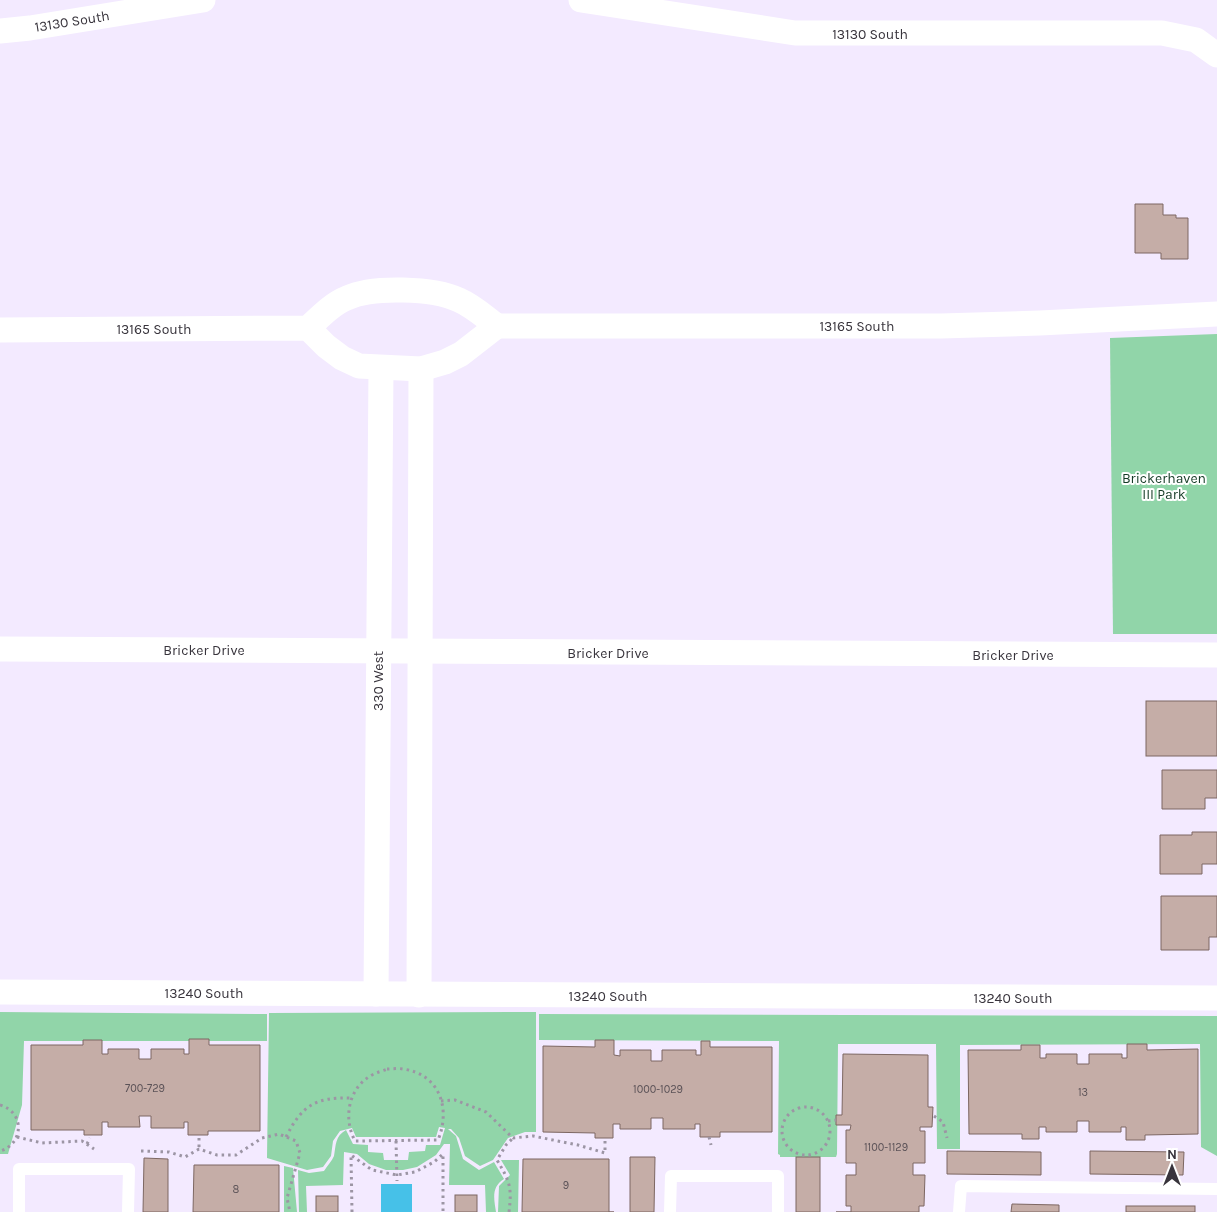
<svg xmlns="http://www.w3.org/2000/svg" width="1217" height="1212" font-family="Karla,sans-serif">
	<rect width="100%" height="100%" fill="#f3eaff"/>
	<g fill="#91d5a9">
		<polygon points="1217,334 1217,634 1113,634 1110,338"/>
		<polygon points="0,1012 267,1014 267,1041 24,1041 22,1105 8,1154 0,1154"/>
		<path d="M 536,1012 L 536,1132 L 525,1132 L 508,1138 L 493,1160 L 480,1166 L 465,1156 L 459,1138 L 451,1129 L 448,1129 L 456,1136 L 463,1159 L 479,1170 L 494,1162 L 504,1179 C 491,1187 494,1199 496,1212 L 486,1212 L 485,1185 L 449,1185 L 450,1144 L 444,1144 L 436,1155 L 417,1167 L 403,1170 L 386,1170 L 369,1164 L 357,1154 L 344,1152 L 343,1185 L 306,1186 L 307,1212 L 299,1212 L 298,1170 L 309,1173 L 324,1171 C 327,1166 332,1161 334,1156 C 336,1145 335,1136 346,1130 L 353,1144 L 368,1145 L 368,1152 L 383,1153 L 384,1160 L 408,1160 L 409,1152 L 425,1151 L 426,1145 L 440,1145 L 445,1128 L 439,1127 L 436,1137 L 356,1137 L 352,1128 L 340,1131 L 333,1141 L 331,1156 L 323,1167 L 307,1170 L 267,1158 L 269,1013 Z"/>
		<polygon points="539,1014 1217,1016 1217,1156 1201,1147 1200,1044 960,1045 960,1149 937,1149 936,1044 838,1044 837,1154 836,1157 780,1157 780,1155 778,1154 779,1041 539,1040"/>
		<polygon points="501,1160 519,1160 518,1212 498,1212 499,1186 510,1175"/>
		<polygon points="284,1166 293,1168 297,1212 284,1212"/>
	</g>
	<rect fill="#46c1e8" x="381" y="1184" width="31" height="28"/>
	<g fill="#c5ada7" stroke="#7d6762">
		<polygon points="1135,204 1163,204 1163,215 1176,215 1176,218 1188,218 1188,259 1161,259 1161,253 1135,253"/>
		<rect x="1146" y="701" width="71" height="55"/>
		<polygon points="1162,770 1217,770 1217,798 1205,798 1205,809 1162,809"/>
		<polygon points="1192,832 1217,832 1217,864 1202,864 1202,874 1160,874 1160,835 1192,835"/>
		<polygon points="1161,896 1217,896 1217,937 1209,937 1209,950 1161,950"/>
		<polygon points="189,1039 209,1039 209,1045 260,1045 260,1131 208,1131 208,1135 188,1135 188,1122 184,1122 184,1128 151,1128 151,1116 139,1116 140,1127 108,1127 108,1122 102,1122 102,1135 84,1135 84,1130 31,1130 31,1045 83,1045 83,1040 102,1040 102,1054 108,1054 108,1049 139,1049 139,1059 151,1059 151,1049 184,1049 184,1054 189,1054"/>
		<polygon points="595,1040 614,1040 614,1055 620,1056 620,1050 651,1050 651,1061 662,1061 662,1050 696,1050 696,1055 701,1055 701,1041 710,1041 710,1047 772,1047 772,1132 720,1132 720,1137 700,1137 700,1124 695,1124 695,1129 663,1129 663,1118 651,1118 651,1129 620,1129 620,1124 613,1124 613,1138 595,1138 595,1133 543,1132 543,1046 595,1047"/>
		<polygon points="1127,1044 1147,1044 1147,1050 1198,1049 1198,1134 1145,1135 1145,1140 1126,1140 1126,1127 1121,1127 1121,1132 1089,1132 1089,1121 1077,1121 1077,1132 1046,1132 1046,1127 1039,1127 1039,1139 1022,1139 1022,1134 969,1134 968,1050 1021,1050 1021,1045 1040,1045 1040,1058 1046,1058 1046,1054 1077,1054 1077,1064 1089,1064 1089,1054 1122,1054 1122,1058 1127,1058"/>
		<polygon points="843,1054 928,1055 928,1107 933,1107 932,1127 920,1127 920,1131 925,1131 925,1163 913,1163 913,1175 925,1175 924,1206 919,1206 919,1212 836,1212 851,1212 851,1206 846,1206 846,1175 856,1175 856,1163 846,1163 846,1130 850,1130 851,1125 836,1125 836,1115 842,1115"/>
		<polygon points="947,1151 1041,1152 1041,1175 947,1174"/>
		<polygon points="1090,1151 1184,1152 1183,1175 1090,1174"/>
		<polygon points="630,1157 655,1157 654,1212 630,1212"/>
		<rect x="796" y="1157" width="24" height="55"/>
		<polygon points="144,1158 168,1159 168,1212 143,1212"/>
		<polygon points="523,1159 609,1159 609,1212 614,1212 522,1212"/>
		<polygon points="194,1165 279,1165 279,1212 193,1212"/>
		<rect x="455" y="1195" width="22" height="17"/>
		<rect x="316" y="1196" width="22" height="16"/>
		<polygon points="1012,1204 1059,1205 1059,1212 1011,1212"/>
		<rect x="1126" y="1206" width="69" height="6"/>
	</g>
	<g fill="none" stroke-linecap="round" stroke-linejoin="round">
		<g stroke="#9c95a4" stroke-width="3" stroke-dasharray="2.5 4" stroke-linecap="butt">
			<path d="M 387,1069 C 392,1069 398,1068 403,1069 C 440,1074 451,1109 438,1140 L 355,1141 C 343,1118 348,1088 372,1075 C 377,1072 383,1071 387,1069 Z"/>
			<polyline points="441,1101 455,1100 486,1112 513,1138 533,1136 578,1145 605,1153 605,1139"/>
			<path d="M 0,1105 C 25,1112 24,1144 0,1151"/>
			<circle cx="806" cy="1131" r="24"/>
			<polyline points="934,1116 943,1122 947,1138"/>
			<polyline points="828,1121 836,1120"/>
			<polyline points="17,1137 42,1143 82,1141 94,1149"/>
			<path d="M 286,1137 C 302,1105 316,1097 351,1098"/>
			<polyline points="709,1137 711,1145"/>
			<polyline points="199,1138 199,1149"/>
			<polyline points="396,1141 397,1181"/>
			<polyline points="87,1144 90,1138"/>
			<polyline points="141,1151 169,1152 185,1157 199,1149 217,1155 236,1155 262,1138 279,1134 296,1141 300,1153 287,1198 290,1212"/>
			<polyline points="352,1212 351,1155 372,1170 397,1175 415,1172 434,1162 443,1154 443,1212"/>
			<path d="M 509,1212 C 512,1187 510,1182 497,1160 L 506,1145 L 512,1139"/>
		</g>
		<g stroke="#fff" stroke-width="12">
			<polyline points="19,1212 19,1169 129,1169 128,1212"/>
			<polyline points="670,1212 671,1176 778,1176 778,1212"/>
			<polyline points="959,1212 961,1186 1217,1189"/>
		</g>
		<g stroke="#fff" stroke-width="25">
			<polyline points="581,0 795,33 1162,33 1196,40 1217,55"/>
			<polyline points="0,31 30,28 203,0"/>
			<polyline points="497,326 941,326 1040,323 1217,314"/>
			<path d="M 0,330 L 308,328 C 320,317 332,304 347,298 C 372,286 434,288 459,300 C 473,306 485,317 497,326 L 461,354 L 445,362 L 421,369 L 359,366 L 342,358 L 326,346 L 308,328"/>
			<polyline points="0,649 1217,655"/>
			<polyline points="0,992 1217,998"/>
			<polyline points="376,994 381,368"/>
			<polyline points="419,995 421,369"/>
		</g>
	</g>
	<g text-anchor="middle" stroke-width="4" stroke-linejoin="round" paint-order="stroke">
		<g font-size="11" fill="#5b5257">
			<text x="145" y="1092">700-729</text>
			<text x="658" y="1093">1000-1029</text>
			<text x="1083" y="1096">13</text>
			<text x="886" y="1151">1100-1129</text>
			<text x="566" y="1189">9</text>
			<text x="236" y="1193">8</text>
		</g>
		<g font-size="14" fill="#38343c" stroke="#fff">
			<text transform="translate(72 21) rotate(-9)" y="5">13130 South</text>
			<text x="870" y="39">13130 South</text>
			<text x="857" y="331">13165 South</text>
			<text x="154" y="334">13165 South</text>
			<text x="204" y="655">Bricker Drive</text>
			<text x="608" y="658">Bricker Drive</text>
			<text x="1013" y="660">Bricker Drive</text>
			<text transform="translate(378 681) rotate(-90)" y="5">330 West</text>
			<text x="204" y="998">13240 South</text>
			<text x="608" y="1001">13240 South</text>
			<text x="1013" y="1003">13240 South</text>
		</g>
		<g font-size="14" fill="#143b25" stroke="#fff">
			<text x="1164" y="483">Brickerhaven<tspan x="1164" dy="16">III Park</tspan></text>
		</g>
	</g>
	<g transform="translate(1172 1167)" stroke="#ffffff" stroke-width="4" paint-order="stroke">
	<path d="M0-4L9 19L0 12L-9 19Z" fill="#38343c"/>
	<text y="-8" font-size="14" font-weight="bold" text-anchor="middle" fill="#38343c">N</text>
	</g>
</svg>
